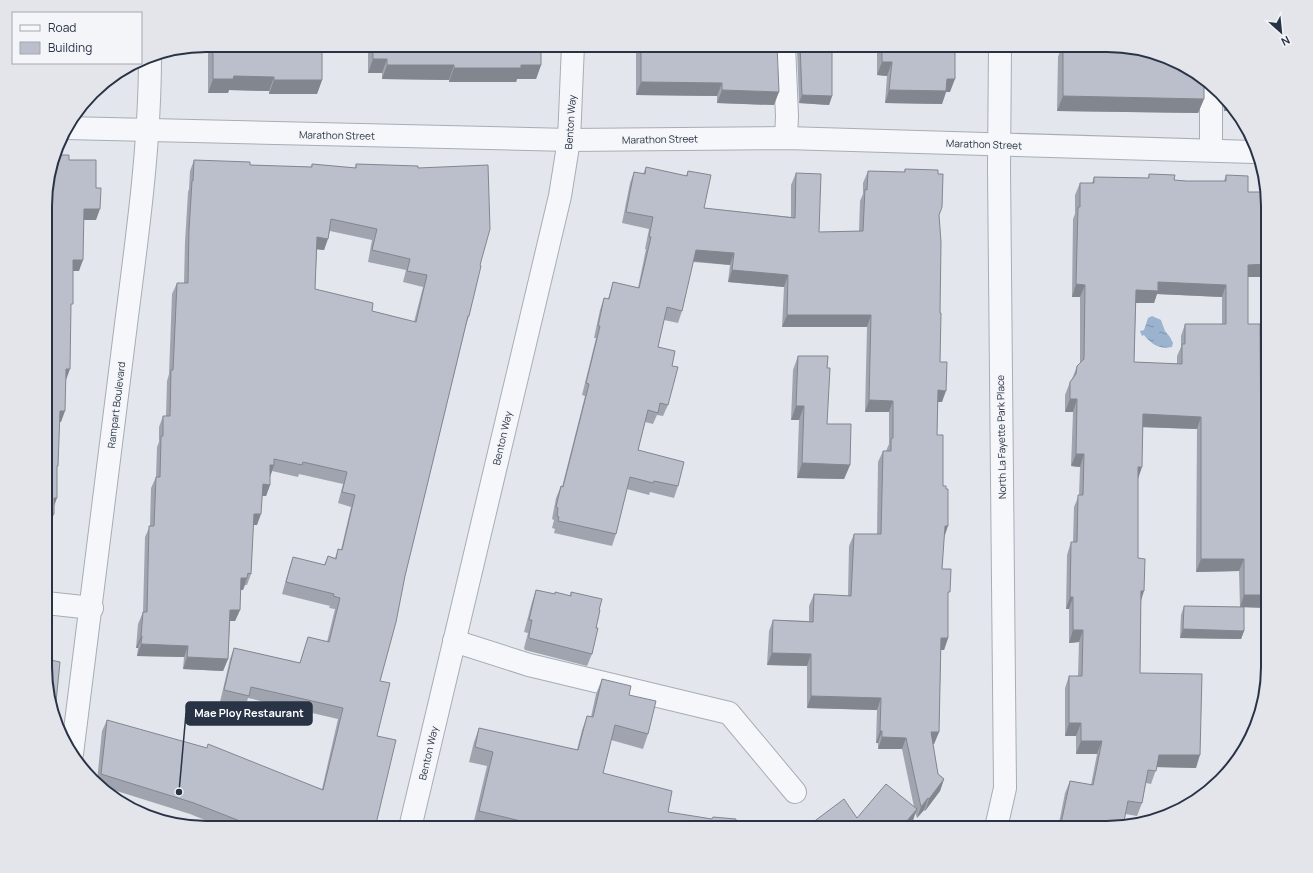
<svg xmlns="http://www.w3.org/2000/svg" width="1313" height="873" font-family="Manrope,sans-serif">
	<defs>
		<pattern id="water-ripples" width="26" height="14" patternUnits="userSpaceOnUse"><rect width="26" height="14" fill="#9bb3cf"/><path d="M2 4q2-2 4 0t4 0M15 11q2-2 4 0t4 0" fill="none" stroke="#7e92aa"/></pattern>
	</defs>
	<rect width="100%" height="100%" fill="#e3e6ec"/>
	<path fill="url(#water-ripples)" d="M 1152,316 L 1161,320 L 1165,331 L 1170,337 L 1173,343 L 1172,347 C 1160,350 1151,344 1144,335 L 1142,336 L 1140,331 L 1144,330 L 1148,318 Z"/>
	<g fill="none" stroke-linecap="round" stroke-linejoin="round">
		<g stroke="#a7adb7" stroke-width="24">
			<g id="minor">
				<polyline points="784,45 787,116 786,138"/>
				<polyline points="66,128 569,140 786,138 1254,152"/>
				<polyline points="1211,150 1211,88"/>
				<polyline points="46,603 92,608"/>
				<polyline points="454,641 529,665 729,713 795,792"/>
				<path d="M 72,754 C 90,618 107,483 123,348 C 135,251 150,154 150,56"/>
				<polyline points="410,828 560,196 569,140 573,45"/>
				<polyline points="996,828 1005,788 999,169 1000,45"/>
			</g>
		</g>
		<use href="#minor" stroke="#f6f7fa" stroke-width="22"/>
	</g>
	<g fill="#a0a4af" fill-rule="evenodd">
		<polygon points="208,45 322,45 322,80 317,94 269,94 269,91 229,90 228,93 208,93"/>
		<polygon points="368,45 541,45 541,65 536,79 517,79 516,82 449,82 449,80 382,79 382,73 368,73"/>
		<polygon points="636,45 777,45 774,105 717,103 717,96 636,95"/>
		<polygon points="798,45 832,45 832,96 829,105 799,103 797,49"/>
		<polygon points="877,45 955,45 950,92 946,92 942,104 885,103 887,76 877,75"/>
		<polygon points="1062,45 1107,45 1204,99 1198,113 1057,111 1058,57"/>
		<polygon points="1223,101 1233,111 1224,111"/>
		<path d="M 194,160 L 250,165 L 311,167 L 312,164 L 355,168 L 356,164 L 418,168 L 480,265 L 469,316 L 466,325 L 405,576 L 380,681 L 377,736 L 375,828 L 225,828 L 190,814 L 104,787 L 97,781 L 102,731 L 107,720 L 322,789 L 338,719 L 248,698 L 245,708 L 220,702 L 230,659 L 234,648 L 300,663 L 308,637 L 327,642 L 335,609 L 329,608 L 330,606 L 282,594 L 289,569 L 293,557 L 324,565 L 328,556 L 335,558 L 338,549 L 341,550 L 351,507 L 338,503 L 343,484 L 299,474 L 298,477 L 272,471 L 270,477 L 270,485 L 266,496 L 262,496 L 257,525 L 253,525 L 251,574 L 247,585 L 245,585 L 243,590 L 240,590 L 240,610 L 235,621 L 230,621 L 228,659 L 223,671 L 183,669 L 184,657 L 137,656 L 138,648 L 136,648 L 138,624 L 143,612 L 145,537 L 150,526 L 151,488 L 156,477 L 157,447 L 159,442 L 159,427 L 163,416 L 166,416 L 167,381 L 169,374 L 172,294 L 177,283 L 184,283 L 185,242 L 188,192 L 189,189 L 190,171 ZM 330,231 L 372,240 L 368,262 L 406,270 L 403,282 L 423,287 L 414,322 L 372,311 L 315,289 L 317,249 L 324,250 Z"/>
		<polygon points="646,167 686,176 688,171 704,208 791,217 791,185 796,173 819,232 859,231 860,201 863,194 863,183 868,171 904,172 905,169 938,174 939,215 940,362 942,402 938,402 937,435 943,486 944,536 942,569 948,597 948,638 944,650 941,650 939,732 934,744 933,744 938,774 944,779 940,791 925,811 924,810 917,818 915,812 911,826 909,828 810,828 812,823 857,818 914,807 902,749 878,749 878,743 876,743 877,710 807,708 807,666 767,665 769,631 773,620 809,621 809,606 814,594 848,596 849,546 854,534 877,534 878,462 883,451 886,451 889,444 889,412 865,412 867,327 782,327 784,287 728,282 730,265 693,262 682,311 678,323 664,320 658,347 672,366 668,405 663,416 657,415 653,424 645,422 638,450 678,486 674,498 650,492 649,495 627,489 616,534 612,546 554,533 555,529 552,528 554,520 552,519 556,498 561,486 562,487 585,396 582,395 596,338 594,338 600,310 604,298 608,299 613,282 638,288 646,249 645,249 649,229 622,223 630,183 634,172 643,174"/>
		<path d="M 1149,174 L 1174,180 L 1186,181 L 1224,181 L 1226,175 L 1248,192 L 1268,277 L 1248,277 L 1248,324 L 1261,465 L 1268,608 L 1240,607 L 1239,571 L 1196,572 L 1197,429 L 1143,427 L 1138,477 L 1138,558 L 1141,600 L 1140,673 L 1196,768 L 1157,767 L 1151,784 L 1146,783 L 1142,803 L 1137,816 L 1126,814 L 1117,828 L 1058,828 L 1065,793 L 1070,781 L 1091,785 L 1097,754 L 1076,754 L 1076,736 L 1065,736 L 1065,688 L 1069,676 L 1078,676 L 1079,642 L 1069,643 L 1069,609 L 1066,609 L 1067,555 L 1071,542 L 1073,542 L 1074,507 L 1079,495 L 1080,467 L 1071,466 L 1073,412 L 1065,412 L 1065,395 L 1070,382 L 1072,379 L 1077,366 L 1080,363 L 1080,297 L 1072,297 L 1073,219 L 1075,214 L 1075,195 L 1080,183 L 1092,183 L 1094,177 L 1148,178 ZM 1157,294 L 1222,297 L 1222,324 L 1185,324 L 1181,336 L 1181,347 L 1177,356 L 1177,364 L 1134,362 L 1136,303 L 1154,303 Z"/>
		<polygon points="798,356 827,368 827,424 850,465 844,479 797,478 799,420 791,420 793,370"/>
		<polygon points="536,590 555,594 570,596 571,592 599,610 592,654 587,666 525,650 524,648 528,633 524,632 532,602"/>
		<polygon points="1184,606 1244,631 1241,639 1180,638 1181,615"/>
		<polygon points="602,679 629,695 648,734 643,749 611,740 603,773 668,812 735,828 484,828 473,825 487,766 469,762 474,742 479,728 577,750 582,730 587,716 591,717 596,694"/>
	</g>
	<g fill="#82868e">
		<polygon points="373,59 387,59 382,73 368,73"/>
		<polygon points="882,62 892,62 887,76 877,75"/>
		<polygon points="387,65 454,65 449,80 382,79"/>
		<polygon points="521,65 541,65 536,79 517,79 516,82 449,82 454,68"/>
		<polygon points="234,76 274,77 269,91 229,90 228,93 208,93 213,79"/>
		<polygon points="947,79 955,79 950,92 946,92 942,104 885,103 889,90"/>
		<polygon points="274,80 322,80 317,94 269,94"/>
		<polygon points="641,82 722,83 717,96 636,95"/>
		<polygon points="722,90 779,92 774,105 717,103"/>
		<polygon points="802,95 832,96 829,105 799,103"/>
		<polygon points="1063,96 1204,99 1198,113 1057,111"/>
		<polygon points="1226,104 1233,111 1224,111"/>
		<polygon points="84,209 100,209 96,220 80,220"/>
		<polygon points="317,237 328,239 324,250 313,249"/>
		<polygon points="696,250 734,253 730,265 692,261"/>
		<polygon points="73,260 83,260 79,271 69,271"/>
		<polygon points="1268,264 1268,277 1244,277 1248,265"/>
		<polygon points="732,270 788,275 784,287 728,282"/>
		<polygon points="1158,282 1226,285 1222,297 1157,294 1154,303 1132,303 1136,290"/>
		<polygon points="1076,284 1085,285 1080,297 1072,297"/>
		<polygon points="787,315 871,315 867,327 782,327"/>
		<polygon points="66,369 70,369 66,380"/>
		<polygon points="938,390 946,391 942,402 934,402"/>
		<polygon points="1070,399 1077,399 1073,412 1065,412"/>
		<polygon points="869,400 893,401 889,412 865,412"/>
		<polygon points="796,406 804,406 799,420 791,420"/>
		<polygon points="60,411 65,411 61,422 56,422"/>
		<polygon points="1143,414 1201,417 1197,429 1139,427"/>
		<polygon points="1076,454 1084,454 1080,467 1071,466"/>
		<polygon points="802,463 850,465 844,479 797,478"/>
		<polygon points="270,465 274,465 270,477"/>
		<polygon points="1138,467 1142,467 1138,479"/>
		<polygon points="263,484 270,485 266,496 258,496"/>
		<polygon points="54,498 57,498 53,509"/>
		<polygon points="46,514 54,514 50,525 46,525"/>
		<polygon points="254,514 261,514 257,525 250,525"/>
		<polygon points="945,526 948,526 944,538"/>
		<polygon points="1201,559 1244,559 1239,571 1196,572"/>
		<polygon points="241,578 247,578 243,590 236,590"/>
		<polygon points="1141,591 1144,591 1140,604"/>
		<polygon points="1244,595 1268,595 1268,608 1240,607"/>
		<polygon points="1070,597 1073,597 1069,609 1066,609"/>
		<polygon points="230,610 240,610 235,621 226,621"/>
		<polygon points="1183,629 1244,631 1241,639 1180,638"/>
		<polygon points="1073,630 1083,630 1079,642 1069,643"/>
		<polygon points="141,636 142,636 138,648 136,648"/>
		<polygon points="941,638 948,638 944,650 937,650"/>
		<polygon points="141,644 188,646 184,657 137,656"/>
		<polygon points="772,653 811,654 807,666 767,665"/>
		<polygon points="187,657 228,659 223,671 183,669"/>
		<polygon points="811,696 881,698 877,710 807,708"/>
		<polygon points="1069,723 1081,723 1076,736 1065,736"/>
		<polygon points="880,731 882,731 878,743 876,743"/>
		<polygon points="931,732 939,732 934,744 927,744"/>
		<polygon points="882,737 906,738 902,749 878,749"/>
		<polygon points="1081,741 1102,741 1097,754 1076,754"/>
		<polygon points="1159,755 1200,755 1196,768 1155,767"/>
		<polygon points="944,779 940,791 925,811 929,799"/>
		<polygon points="928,798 924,810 917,818 921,807"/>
		<polygon points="917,809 911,826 909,828 901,828"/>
	</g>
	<g fill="#babfcb" stroke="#82868e" fill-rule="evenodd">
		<polygon points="213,45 322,45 322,80 274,80 274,77 234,76 233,79 213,79"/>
		<polygon points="373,45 541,45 541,65 521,65 521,68 454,68 454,65 387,65 387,59 373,59"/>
		<polygon points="641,45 777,45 779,92 722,90 722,83 641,82"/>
		<polygon points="800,45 832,45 832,96 802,95"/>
		<polygon points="882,45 955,45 955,79 947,79 946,91 889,90 892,62 882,62"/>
		<polygon points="1063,45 1107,45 1159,53 1197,72 1204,80 1204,99 1063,96"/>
		<polygon points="56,155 69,155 69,160 96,160 96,188 101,188 100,209 84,209 83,260 73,260 73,304 71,304 70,369 66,369 65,411 60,411 58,466 57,466 57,498 54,498 54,514 46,514 46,185"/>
		<path d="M 194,160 L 250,162 L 250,165 L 312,167 L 312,164 L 356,168 L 356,164 L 418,166 L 418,168 L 488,165 L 490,229 L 480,265 L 481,266 L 469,316 L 468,316 L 425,494 L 405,576 L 396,622 L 380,681 L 390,683 L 377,736 L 396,740 L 375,828 L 258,828 L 194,803 L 101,774 L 107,720 L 207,748 L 208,744 L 323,790 L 343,708 L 251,687 L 249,696 L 224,690 L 234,648 L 300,663 L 308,637 L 329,642 L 340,598 L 333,596 L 334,594 L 286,582 L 293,557 L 325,565 L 328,556 L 336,559 L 338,549 L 342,550 L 355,495 L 342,492 L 347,472 L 303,462 L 302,465 L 274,459 L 274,465 L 270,465 L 270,485 L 263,484 L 261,514 L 254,514 L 251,574 L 248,573 L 247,578 L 241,578 L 240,610 L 230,610 L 228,659 L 187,657 L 188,646 L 141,644 L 142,636 L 141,636 L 143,612 L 147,612 L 149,526 L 154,526 L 156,477 L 160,477 L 161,436 L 163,436 L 163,416 L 170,416 L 171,370 L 173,370 L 177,283 L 188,283 L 189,230 L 192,181 L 193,181 ZM 331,219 L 377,229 L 372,250 L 410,259 L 407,271 L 427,275 L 416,322 L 372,311 L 373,303 L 315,289 L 317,237 L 328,239 Z"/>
		<polygon points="646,167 687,176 688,171 711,175 704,208 795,218 796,173 821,174 819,232 863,231 865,189 867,190 868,171 905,172 905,169 938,170 938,174 943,174 942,207 939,215 941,242 940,313 941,313 940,362 947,362 946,391 938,390 937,435 943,435 943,486 946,486 946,489 948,489 948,526 945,526 942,569 951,569 950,592 948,592 948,638 941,638 939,732 931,732 938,774 944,779 929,799 928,798 921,807 906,738 882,737 882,731 880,731 881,698 811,696 811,654 772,653 773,620 813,622 814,594 851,596 854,534 881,534 883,451 891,451 891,439 893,438 893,401 869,400 871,315 787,315 788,275 732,270 734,253 696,250 682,311 667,307 658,347 675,351 672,366 678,367 668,405 660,403 658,413 648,410 638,450 684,462 678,486 654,481 653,483 630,477 616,534 558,521 559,517 557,516 558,508 556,507 561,486 563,487 589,384 586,383 600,326 598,326 604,298 609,299 613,282 639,288 651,237 649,237 653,217 626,212 634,172 645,174"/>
		<path d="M 1149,174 L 1175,175 L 1174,180 L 1186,181 L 1226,181 L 1226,175 L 1248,176 L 1248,192 L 1266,192 L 1268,196 L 1268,264 L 1248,265 L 1248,324 L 1260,324 L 1261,465 L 1268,465 L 1268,595 L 1244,595 L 1244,559 L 1201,559 L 1201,417 L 1143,414 L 1142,467 L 1138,467 L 1138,558 L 1145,559 L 1144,591 L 1141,591 L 1140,673 L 1202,674 L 1200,755 L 1159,755 L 1156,771 L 1148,770 L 1142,803 L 1128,801 L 1123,826 L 1117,828 L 1060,828 L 1070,781 L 1093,785 L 1102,741 L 1081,741 L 1081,723 L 1069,723 L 1069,676 L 1082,676 L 1083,630 L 1073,630 L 1073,597 L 1070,597 L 1071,542 L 1077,542 L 1078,495 L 1083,495 L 1084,454 L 1076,454 L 1077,399 L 1070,399 L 1070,382 L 1076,374 L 1077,366 L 1084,359 L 1085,285 L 1076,284 L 1078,207 L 1080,207 L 1080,183 L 1094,183 L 1094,177 L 1149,178 ZM 1158,282 L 1226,285 L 1226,324 L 1185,324 L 1185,344 L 1182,344 L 1182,364 L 1134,362 L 1136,290 L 1158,291 Z"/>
		<polygon points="798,356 828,356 827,368 830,368 827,424 851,424 850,465 802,463 804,406 796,406"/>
		<polygon points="536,590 555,594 555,592 571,596 571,592 602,599 599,610 600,610 596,628 598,628 592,654 529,638 529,635 532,620 529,620"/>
		<polygon points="1184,606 1244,607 1244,631 1183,629"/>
		<polygon points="46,659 60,662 55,712 46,688"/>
		<polygon points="602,679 631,686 629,695 656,701 648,734 615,725 603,773 672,791 668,812 712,819 713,817 736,819 735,828 550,828 479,811 493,752 475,747 479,728 578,750 587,716 593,717"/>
		<polygon points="886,784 917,809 901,828 816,828 812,823 844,799 857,818"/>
	</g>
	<g text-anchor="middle" stroke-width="3" stroke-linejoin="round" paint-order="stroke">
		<g font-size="10" fill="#293346" stroke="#f3f5f9">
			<text transform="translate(570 122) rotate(-86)" y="4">Benton Way</text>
			<text transform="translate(337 135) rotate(1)" y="4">Marathon Street</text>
			<text transform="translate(660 139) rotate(-1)" y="4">Marathon Street</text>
			<text transform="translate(984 144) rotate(2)" y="4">Marathon Street</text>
			<text transform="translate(116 405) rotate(-83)" y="4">Rampart Boulevard</text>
			<text transform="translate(1001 437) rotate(-91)" y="4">North La Fayette Park Place</text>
			<text transform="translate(502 438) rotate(-77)" y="4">Benton Way</text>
			<text transform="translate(428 753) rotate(-77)" y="4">Benton Way</text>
		</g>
	</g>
	<path d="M0 0H1313V873H0ZM206 52H1107A154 154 0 0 1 1261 206V667A154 154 0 0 1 1107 821H206A154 154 0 0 1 52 667V206A154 154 0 0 1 206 52Z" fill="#e3e5eb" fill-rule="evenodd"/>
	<path fill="none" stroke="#293346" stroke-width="2" d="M206 52H1107A154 154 0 0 1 1261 206V667A154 154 0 0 1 1107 821H206A154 154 0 0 1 52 667V206A154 154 0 0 1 206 52Z"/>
	<path fill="none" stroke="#293346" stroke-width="1.5" d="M179 792L186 713"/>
	<circle fill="#293346" stroke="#f3f5f9" stroke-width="1.5" cx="179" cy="792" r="4"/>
	<rect fill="#293346" stroke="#293346" stroke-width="1.5" x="186" y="702" width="126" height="23" rx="4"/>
	<g font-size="11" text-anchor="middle" font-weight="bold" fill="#fff">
		<text x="249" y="717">Mae Ploy Restaurant</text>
	</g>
	<rect x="12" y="12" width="130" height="52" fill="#f3f5f9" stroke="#a2a7b1"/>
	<rect x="20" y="25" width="20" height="6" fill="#f6f7fa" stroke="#a2a7b1"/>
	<text x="48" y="32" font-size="12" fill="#293346">Road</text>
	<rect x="20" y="42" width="20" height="12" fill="#babfcb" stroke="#a2a7b1"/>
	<text x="48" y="52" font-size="12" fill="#293346">Building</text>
	<g transform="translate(1281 32) rotate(153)" stroke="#f3f5f9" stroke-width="3" paint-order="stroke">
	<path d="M0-3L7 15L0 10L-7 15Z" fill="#293346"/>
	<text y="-6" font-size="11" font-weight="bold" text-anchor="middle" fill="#293346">N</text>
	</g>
</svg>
